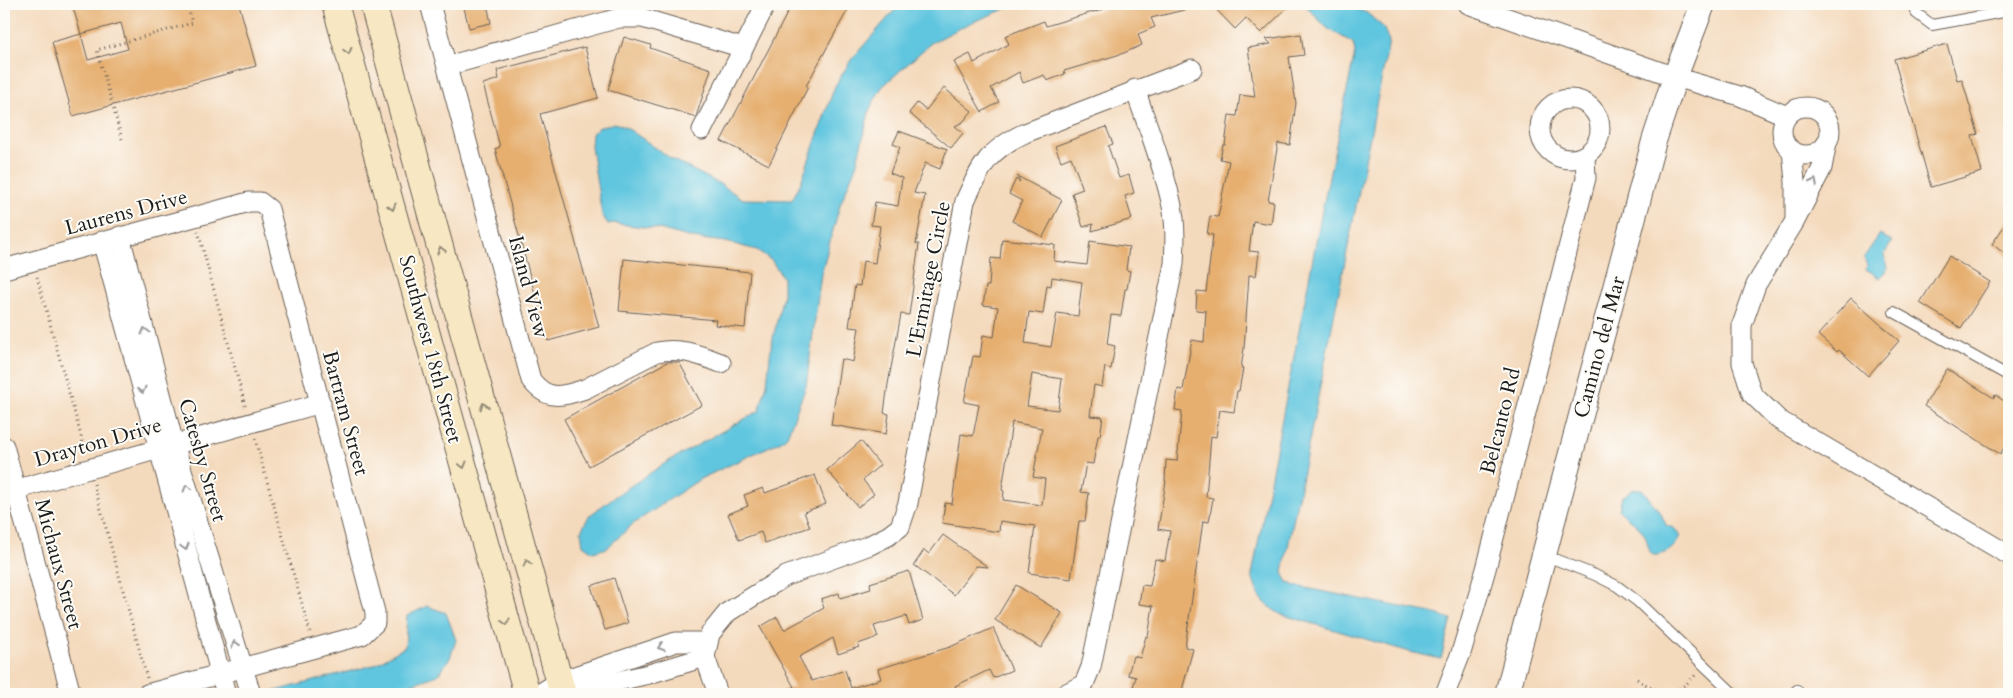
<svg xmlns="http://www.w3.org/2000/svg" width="2013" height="698" font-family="Cardo,serif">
	<rect width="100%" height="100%" fill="#fdfcf7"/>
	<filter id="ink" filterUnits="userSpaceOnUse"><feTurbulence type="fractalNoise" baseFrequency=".02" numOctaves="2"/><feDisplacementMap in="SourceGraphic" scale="10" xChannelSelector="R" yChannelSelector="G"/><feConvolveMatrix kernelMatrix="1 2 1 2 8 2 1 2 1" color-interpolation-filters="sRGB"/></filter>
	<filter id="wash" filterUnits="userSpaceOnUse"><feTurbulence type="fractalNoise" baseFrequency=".0096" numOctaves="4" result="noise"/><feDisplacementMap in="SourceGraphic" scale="20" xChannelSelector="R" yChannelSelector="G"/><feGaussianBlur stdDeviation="1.12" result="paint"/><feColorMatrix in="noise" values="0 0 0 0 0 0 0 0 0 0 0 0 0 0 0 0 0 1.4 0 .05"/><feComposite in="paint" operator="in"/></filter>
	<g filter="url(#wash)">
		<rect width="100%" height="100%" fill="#f4dabd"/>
		<g fill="#61c6df" stroke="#3e717e">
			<polygon points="900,4 1017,4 968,24 931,43 882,87 870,108 856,166 840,205 821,274 806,386 787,436 781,441 700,479 633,524 607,548 593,552 583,545 581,531 589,516 614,497 667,462 759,411 767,384 771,347 783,295 783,278 772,261 757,250 726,242 692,238 659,229 612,223 608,224 602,215 591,147 592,133 600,127 615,123 627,128 673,160 720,184 743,199 792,200 801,182 835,86 851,60"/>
			<path d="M 1304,4 L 1344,4 L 1367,13 L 1383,27 L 1389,41 L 1283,572 L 1286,581 L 1295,586 L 1432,613 L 1451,619 L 1441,659 L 1410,652 L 1280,614 C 1262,603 1257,595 1252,575 L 1321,216 L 1355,52 L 1353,43 L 1327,28 Z"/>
			<polygon points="1880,234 1892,242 1884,255 1888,267 1880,278 1866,269 1867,266 1864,257"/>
			<path d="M 1634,489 L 1642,489 L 1661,514 L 1666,525 L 1675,529 L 1680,537 C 1674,549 1665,556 1652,555 C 1647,548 1648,539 1643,532 C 1637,524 1626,518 1619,510 L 1622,497 Z"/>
			<polygon points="427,606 446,613 456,640 450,658 438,675 382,694 264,694 374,665 405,647 407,616"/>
		</g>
		<g id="blocks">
			<g fill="#e6af6f" fill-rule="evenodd">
				<path d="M 72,4 L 239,4 L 256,66 L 73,116 L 52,42 L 81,34 ZM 121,23 L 128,49 L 88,60 L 81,34 Z"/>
				<polygon points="463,4 487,4 491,23 469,28"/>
				<polygon points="792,4 851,4 806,86 808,87 769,165 721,141"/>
				<polygon points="1117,4 1188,4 1188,9 1151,18 1155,27 1138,34 1142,45 1124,53 1064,71 1065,74 1047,81 1044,75 1023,83 1019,72 991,88 999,102 982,112 954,62 970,54 974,63 1009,44 1005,36 1044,21 1046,26 1096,11 1096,12"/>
				<polygon points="1211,4 1291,4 1261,33 1246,18 1235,29"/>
				<polygon points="1301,34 1304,55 1289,57 1296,103 1290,145 1278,143 1268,201 1274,202 1271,224 1253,221 1249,251 1259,252 1256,276 1249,275 1244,349 1241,368 1243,368 1239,391 1237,391 1234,412 1220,410 1216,437 1211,436 1206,497 1213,498 1209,522 1203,521 1185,647 1193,649 1181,694 1131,694 1136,677 1128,675 1133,656 1140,658 1146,636 1148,637 1153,606 1139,604 1142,585 1150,586 1155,559 1165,561 1170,531 1158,529 1166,481 1165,481 1166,460 1177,461 1182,411 1175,410 1178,389 1183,390 1192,340 1204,342 1206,311 1196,310 1197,291 1206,292 1213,235 1207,234 1210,216 1218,217 1229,161 1220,159 1223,145 1225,145 1229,115 1237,116 1240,95 1255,97 1248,48 1271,44 1266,39"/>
				<polygon points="624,37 651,45 650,48 711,69 696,117 608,90"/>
				<polygon points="1947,44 1957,80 1962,79 1978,134 1972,136 1982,172 1931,187 1894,59"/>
				<polygon points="585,47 598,98 540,114 599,327 548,341 495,149 500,147 483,84 499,79 497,70"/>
				<polygon points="944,88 972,111 963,122 955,126 963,133 951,148 909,113 917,103 926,110"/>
				<polygon points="1106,127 1113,144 1108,146 1119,178 1129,175 1134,193 1125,196 1132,219 1092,231 1093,224 1083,227 1072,193 1083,189 1071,157 1061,161 1055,146"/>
				<polygon points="899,131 947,149 940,169 925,163 914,193 925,195 916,244 919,244 909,315 901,314 888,384 884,413 889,414 886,434 831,425 841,359 853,362 859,328 849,327 855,285 860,286 863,261 875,263 880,226 871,225 875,202 898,206 902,178 890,173 900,147 893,144"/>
				<polygon points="1017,176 1062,200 1043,237 1012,221 1022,201 1009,194 1016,179 1020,182"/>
				<polygon points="2009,219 2009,257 1992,244"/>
				<path d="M 1002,239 L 1055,245 L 1054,261 L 1087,265 L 1090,241 L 1129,247 L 1126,270 L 1130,271 L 1127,289 L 1125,289 L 1121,316 L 1111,315 L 1107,344 L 1115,346 L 1111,369 L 1105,367 L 1102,387 L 1094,385 L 1090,416 L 1103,417 L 1100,436 L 1098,436 L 1093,464 L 1086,463 L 1081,492 L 1089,493 L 1085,521 L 1079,521 L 1071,579 L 1029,573 L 1035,526 L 1000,521 L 999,532 L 942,523 L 945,503 L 952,504 L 961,434 L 973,436 L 979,405 L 964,402 L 973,356 L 980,357 L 983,335 L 994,337 L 998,307 L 983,305 L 986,286 L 989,286 L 991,258 L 1000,259 ZM 1052,277 L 1082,282 L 1078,316 L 1057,313 L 1051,347 L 1025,343 L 1029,312 L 1043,314 L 1047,285 L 1051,286 ZM 1032,374 L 1062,379 L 1058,410 L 1027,406 ZM 1012,422 L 1042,428 L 1033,477 L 1045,479 L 1042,505 L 1003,500 L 1004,491 L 1002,490 Z"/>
				<polygon points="1949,256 1990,282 1961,328 1920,303"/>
				<polygon points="624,259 750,272 745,328 715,325 716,320 619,311"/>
				<polygon points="1851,298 1899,341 1868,376 1839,350 1837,352 1818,335"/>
				<polygon points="667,362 679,362 702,405 589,466 564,419"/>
				<polygon points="1947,369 1994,398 1995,395 2009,404 2009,440 2000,454 1924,406"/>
				<polygon points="861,441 880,465 863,480 874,494 858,507 827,470"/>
				<polygon points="815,475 826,504 804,512 810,527 765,543 761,532 739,540 728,514 748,506 744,495 763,488 765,493"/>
				<polygon points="943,535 988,567 976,566 954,595 914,565 924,550 929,554"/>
				<polygon points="909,571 923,620 909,625 906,616 874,626 878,637 858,644 859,647 838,654 833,638 799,657 812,681 845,670 851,688 881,679 878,669 950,647 993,628 1012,670 993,678 989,670 955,686 957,692 948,694 780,694 780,692 794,687 760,627 777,617 784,630 824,608 821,599 839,593 840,598 871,589 870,583"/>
				<polygon points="614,578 628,623 605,630 591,586"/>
				<polygon points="1016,585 1062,613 1041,648 995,620"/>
			</g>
		</g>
	</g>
	<g filter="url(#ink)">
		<use href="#blocks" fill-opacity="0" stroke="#685e54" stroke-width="1"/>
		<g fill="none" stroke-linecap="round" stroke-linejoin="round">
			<g stroke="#685e54" stroke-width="12">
				<g id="service">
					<polyline points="1913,4 1916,13 1932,25 2009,11"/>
					<polyline points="1894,312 2009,376"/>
					<polyline points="1544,555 1595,575 1617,586 1637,601 1734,694"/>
					<polyline points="1793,694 1797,690"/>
				</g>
			</g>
			<g stroke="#685e54" stroke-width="21">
				<g id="minor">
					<path d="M 430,4 L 531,380 C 547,401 561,397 585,389 L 657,352 C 680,347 699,355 721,363"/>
					<polyline points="1468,4 1675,77 1740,96 1787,116"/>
					<polyline points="447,66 619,18 642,18 743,48"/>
					<circle cx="1570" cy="129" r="30"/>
					<circle cx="1806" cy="131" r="24"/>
					<polyline points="702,130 766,4"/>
					<polyline points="1827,142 1822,168 1795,221 1756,285 1742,325 1742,363 1752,394 1779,420 2009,555"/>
					<polyline points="1792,150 1795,182 1795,217"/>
					<polyline points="120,236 174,444 251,694"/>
					<polyline points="102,241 226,694"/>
					<polyline points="4,269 249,202 260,202 269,209 375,612 375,623 362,635 147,694"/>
					<polyline points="4,446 71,694"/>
					<polyline points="4,493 321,403"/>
					<polyline points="539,694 560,681 676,642 708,642"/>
					<polyline points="560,694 649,674 705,657"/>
					<path d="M 718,694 L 705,657 L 710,634 L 728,612 L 786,576 L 870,545 L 888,536 L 900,527 L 908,503 L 965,201 C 981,166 988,150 1025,133 L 1192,69"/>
					<path d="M 1065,694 L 1084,684 L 1091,667 L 1174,264 C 1175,245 1176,225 1172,206 C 1164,167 1148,128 1135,89"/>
					<polyline points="1445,694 1461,653 1486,569 1586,178 1585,156"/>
				</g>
			</g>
			<g stroke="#685e54" stroke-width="26">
				<polyline id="tertiary" points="1507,694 1654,141 1675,77 1703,4"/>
			</g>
			<g stroke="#685e54" stroke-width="28">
				<g id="secondary">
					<polyline points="335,4 527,694"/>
					<polyline points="373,4 563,694"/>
				</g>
			</g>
			<g stroke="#685e54" stroke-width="3" stroke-dasharray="1 4" stroke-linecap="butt">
				<polyline points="122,139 97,50 192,23 187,4"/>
				<polyline points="198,231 246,409"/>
				<polyline points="37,277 86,454"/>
				<polyline points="255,439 310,632"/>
				<polyline points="94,484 147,678"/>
				<path d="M 1637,679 C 1660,695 1678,697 1697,673"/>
			</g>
			<use href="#service" stroke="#fff" stroke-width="10"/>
			<use href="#minor" stroke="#fff" stroke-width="19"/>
			<use href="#tertiary" stroke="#fff" stroke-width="24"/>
			<use href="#secondary" stroke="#f7e8c3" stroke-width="26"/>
		</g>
		<defs><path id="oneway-chevron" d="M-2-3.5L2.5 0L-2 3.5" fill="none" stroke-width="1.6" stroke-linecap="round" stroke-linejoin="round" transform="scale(1.25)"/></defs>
		<g stroke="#948c78">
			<use href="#oneway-chevron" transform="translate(348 51) rotate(75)"/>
			<use href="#oneway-chevron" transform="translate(392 207) rotate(75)"/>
			<use href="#oneway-chevron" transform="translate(441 250) rotate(-105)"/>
			<use href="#oneway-chevron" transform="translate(484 406) rotate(-105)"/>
			<use href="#oneway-chevron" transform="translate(463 465) rotate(75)"/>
			<use href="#oneway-chevron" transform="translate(527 563) rotate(-105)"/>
			<use href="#oneway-chevron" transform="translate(506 622) rotate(75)"/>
		</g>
		<g stroke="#999">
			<use href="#oneway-chevron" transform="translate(1814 182) rotate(-63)"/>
			<use href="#oneway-chevron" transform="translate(145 331) rotate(-105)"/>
			<use href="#oneway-chevron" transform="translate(142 390) rotate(75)"/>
			<use href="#oneway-chevron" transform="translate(187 488) rotate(-107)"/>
			<use href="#oneway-chevron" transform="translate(185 547) rotate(75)"/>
			<use href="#oneway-chevron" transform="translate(235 644) rotate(-107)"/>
			<use href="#oneway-chevron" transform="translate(661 647) rotate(161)"/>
		</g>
	</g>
	<g text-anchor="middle" stroke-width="4" stroke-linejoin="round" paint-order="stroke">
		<g font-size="21" fill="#1c1c1c" stroke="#fdfcf7">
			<text transform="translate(126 212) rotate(-15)" y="7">Laurens Drive</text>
			<text transform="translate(928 279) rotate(-79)" y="7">L'Ermitage Circle</text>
			<text transform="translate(529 287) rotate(75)" y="7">Island View</text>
			<text transform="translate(1599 347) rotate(-75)" y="7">Camino del Mar</text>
			<text transform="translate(431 349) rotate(75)" y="7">Southwest 18th Street</text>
			<text transform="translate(346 413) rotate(75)" y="7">Bartram Street</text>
			<text transform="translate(1500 421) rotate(-76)" y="7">Belcanto Rd</text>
			<text transform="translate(98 442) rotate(-16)" y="7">Drayton Drive</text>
			<text transform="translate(203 460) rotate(74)" y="7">Catesby Street</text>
			<text transform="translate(59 564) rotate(75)" y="7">Michaux Street</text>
		</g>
	</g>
	<rect width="2013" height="698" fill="none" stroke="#fdfcf7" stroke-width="20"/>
</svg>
